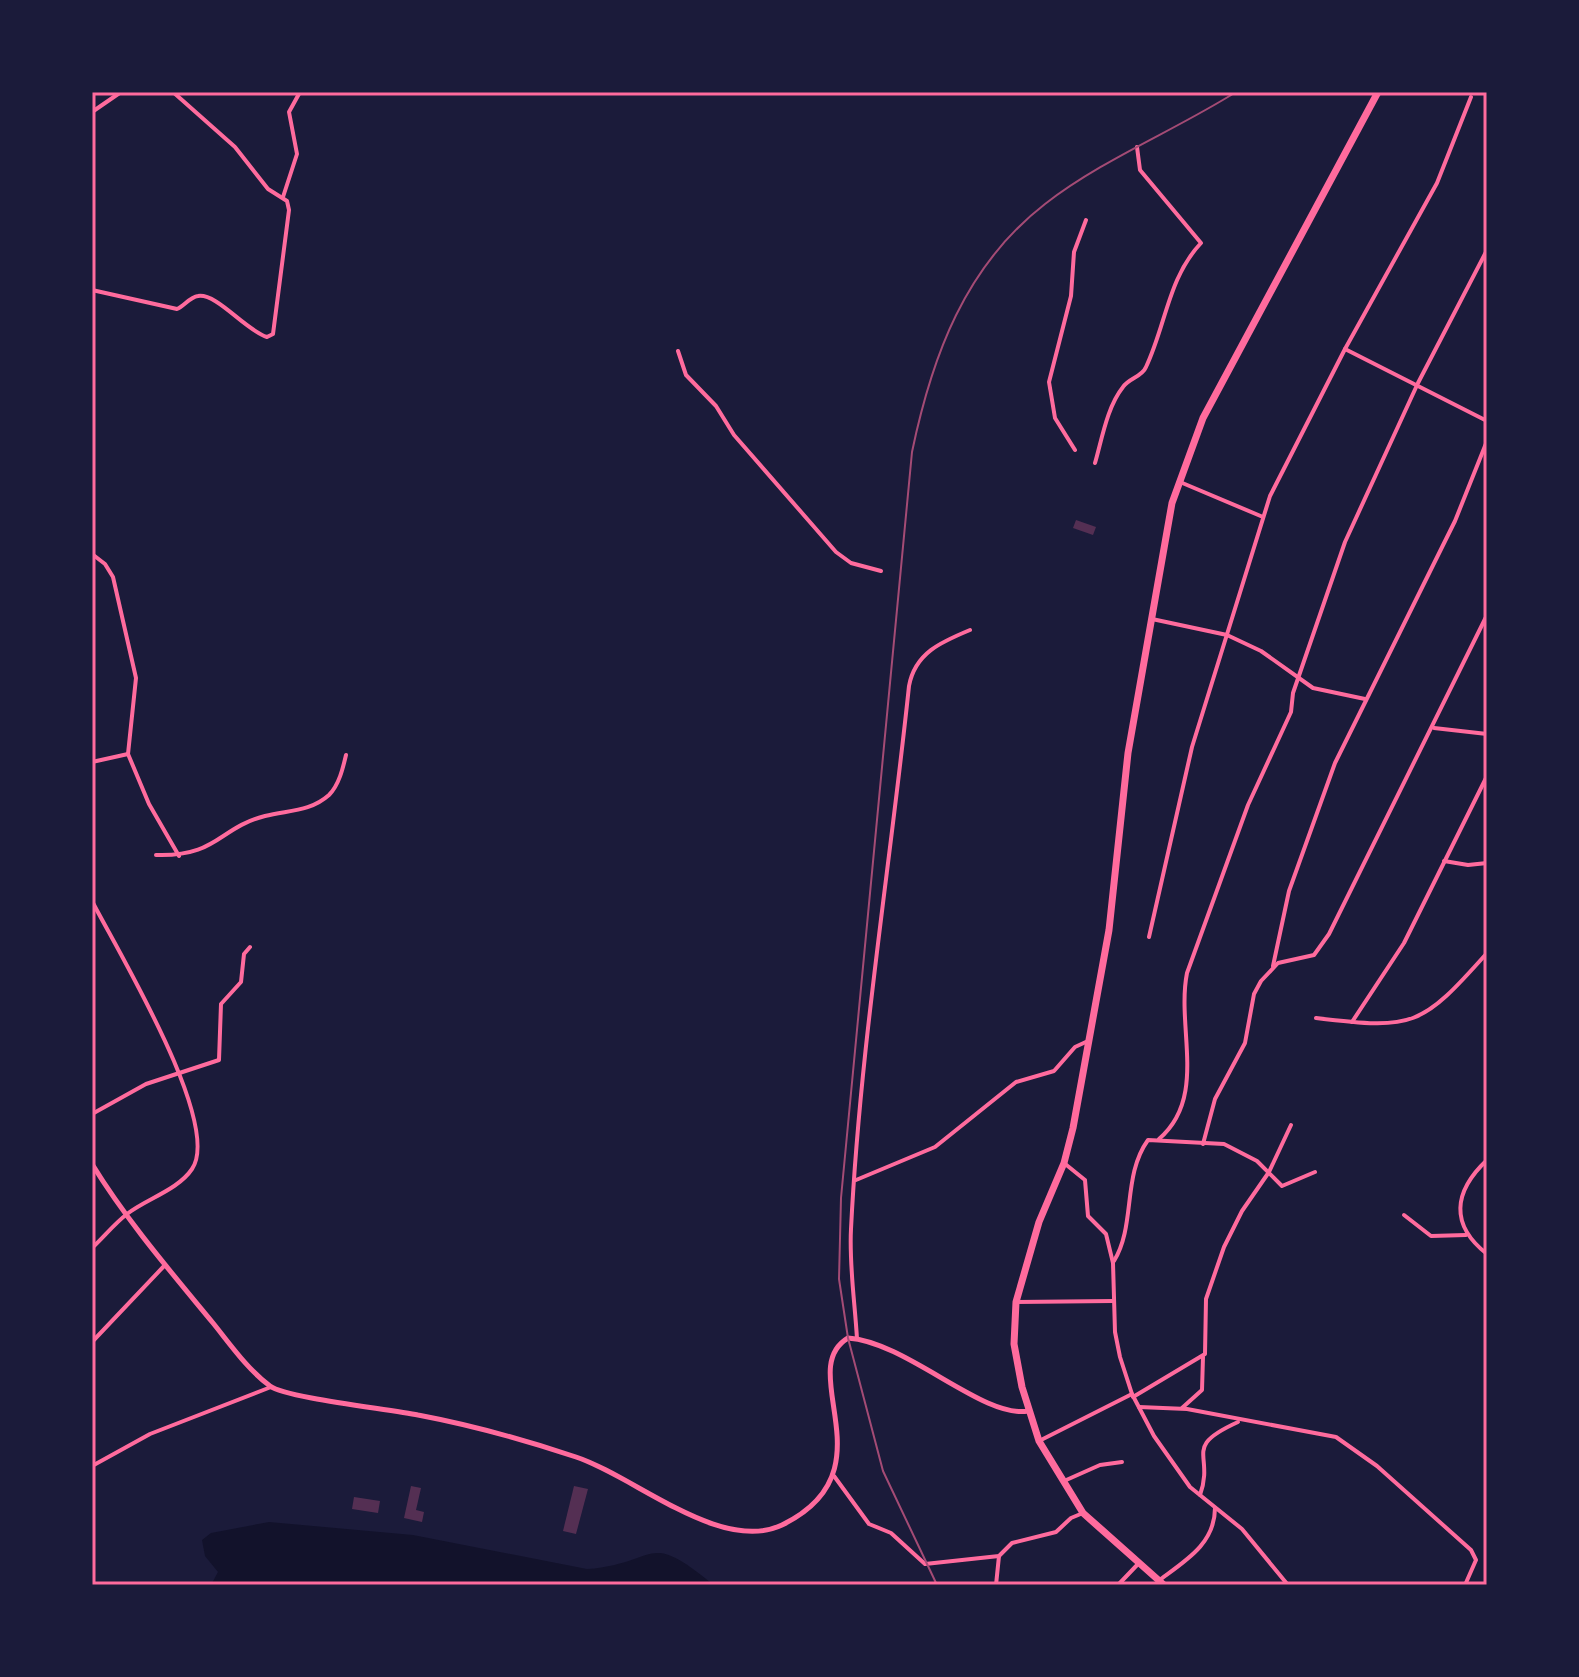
<svg xmlns="http://www.w3.org/2000/svg" width="1579" height="1677" font-family="Poppins,sans-serif">
	<rect width="100%" height="100%" fill="#1b1b3a"/>
	<path fill="#12122b" d="M 269,1522 L 413,1535 L 587,1569 C 661,1563 644,1528 714,1585 L 211,1585 L 218,1572 L 205,1556 L 202,1540 L 211,1533 Z"/>
	<g fill="#542f53">
		<polygon points="1076,520 1096,527 1093,535 1073,528"/>
		<polygon points="411,1486 421,1488 416,1510 424,1512 422,1522 404,1518"/>
		<polygon points="574,1486 588,1489 576,1534 563,1531"/>
		<polygon points="354,1497 380,1501 378,1513 352,1509"/>
	</g>
	<g fill="none" stroke-linecap="round" stroke-linejoin="round">
		<g stroke="#ff6b9d" stroke-width="4">
			<polyline points="92,112 121,92"/>
			<polyline points="283,197 297,154 289,112 300,92"/>
			<path d="M 92,290 L 177,309 C 184,306 190,297 198,296 C 217,293 245,330 267,337 L 273,334 L 289,210 L 287,201 L 268,189 L 235,147 L 173,92"/>
			<polyline points="1345,349 1487,421"/>
			<polyline points="678,351 686,375 716,406 734,435 836,552 851,563 881,571"/>
			<polyline points="1075,450 1055,418 1049,382 1071,296 1074,252 1086,220"/>
			<path d="M 1095,463 C 1102,439 1107,407 1123,387 C 1129,378 1142,377 1146,367 C 1166,325 1168,278 1201,243 L 1140,170 L 1137,147"/>
			<polyline points="1180,482 1263,517"/>
			<polyline points="92,554 105,564 113,577 136,678 128,754 149,804 179,856"/>
			<polyline points="1152,619 1227,635 1261,651 1313,688 1365,699"/>
			<polyline points="1434,728 1487,734"/>
			<polyline points="92,762 128,754"/>
			<path d="M 156,855 C 218,857 218,828 265,816 C 288,810 310,812 329,795 C 339,785 343,768 346,755"/>
			<polyline points="1444,861 1468,865 1487,863"/>
			<path d="M 92,901 C 116,948 223,1124 192,1169 C 178,1190 146,1199 127,1214 C 114,1224 104,1237 92,1248"/>
			<polyline points="1149,937 1192,747 1270,496 1345,349 1437,183 1471,97"/>
			<polyline points="1273,966 1289,891 1335,763 1455,521 1487,441"/>
			<path d="M 1316,1018 C 1414,1030 1421,1027 1487,953"/>
			<polyline points="1352,1022 1404,943 1487,776"/>
			<polyline points="92,1114 146,1084 219,1060 221,1004 241,982 244,954 250,947"/>
			<path d="M 1159,1139 C 1208,1097 1176,1028 1187,973 L 1248,805 L 1291,712 L 1293,693 L 1345,542 L 1418,383 L 1487,250"/>
			<polyline points="1203,1144 1215,1099 1245,1043 1254,994 1261,981 1278,963 1314,955 1329,934 1487,615"/>
			<path d="M 1487,1160 C 1453,1192 1450,1225 1487,1254"/>
			<polyline points="1064,1163 1085,1180 1088,1216 1106,1234 1113,1263 1115,1332 1120,1357 1132,1394 1154,1436 1190,1487 1242,1529 1288,1585"/>
			<polyline points="856,1180 935,1147 1016,1082 1054,1071 1075,1047 1088,1041"/>
			<polyline points="1404,1215 1431,1236 1466,1235"/>
			<path d="M 1114,1261 C 1136,1225 1122,1176 1148,1140 L 1224,1144 L 1257,1161 L 1282,1186 L 1315,1172"/>
			<polyline points="1016,1302 1113,1301"/>
			<path d="M 857,1339 C 855,1303 849,1265 851,1229 C 860,1048 890,867 909,686 C 915,653 941,642 970,630"/>
			<polyline points="92,1342 165,1265"/>
			<polyline points="1133,1397 1205,1354 1206,1299 1224,1247 1242,1211 1269,1172 1291,1125"/>
			<polyline points="1139,1407 1187,1409 1336,1437 1377,1466 1471,1550 1476,1560 1465,1585"/>
			<polyline points="1182,1408 1202,1390 1203,1357"/>
			<polyline points="1039,1441 1132,1394"/>
			<polyline points="92,1466 150,1434 271,1387"/>
			<polyline points="834,1476 869,1524 891,1533 925,1564 999,1556 1012,1543 1056,1532 1071,1518 1083,1513"/>
			<polyline points="1064,1481 1100,1465 1122,1462"/>
			<path d="M 1200,1495 C 1215,1453 1181,1448 1238,1422"/>
			<path d="M 1158,1581 C 1185,1561 1215,1544 1215,1508"/>
			<polyline points="996,1585 999,1556"/>
			<polyline points="1118,1585 1138,1564"/>
		</g>
		<path stroke="#ff6b9d" stroke-width="5" d="M 92,1164 C 127,1221 171,1272 213,1323 C 230,1344 248,1370 270,1386 C 286,1398 390,1409 418,1415 C 471,1425 525,1440 576,1457 C 634,1476 721,1554 782,1525 C 893,1471 793,1371 848,1338 C 907,1342 983,1419 1028,1411"/>
		<polyline stroke="#ff6b9d" stroke-width="7" points="1164,1585 1083,1513 1039,1441 1022,1387 1014,1344 1016,1302 1039,1222 1064,1163 1073,1128 1109,930 1128,753 1172,503 1203,418 1378,92"/>
		<path stroke="#a44b75" stroke-width="2" d="M 937,1585 L 883,1471 L 848,1338 L 839,1279 L 841,1198 L 912,452 C 932,356 965,266 1045,204 C 1103,159 1174,131 1236,92"/>
	</g>
	<rect width="1579" height="1677" fill="none" stroke="#1b1b3a" stroke-width="188"/>
	<rect x="94" y="94" width="1391" height="1489" fill="none" stroke="#ff6b9d" stroke-width="3"/>
</svg>
